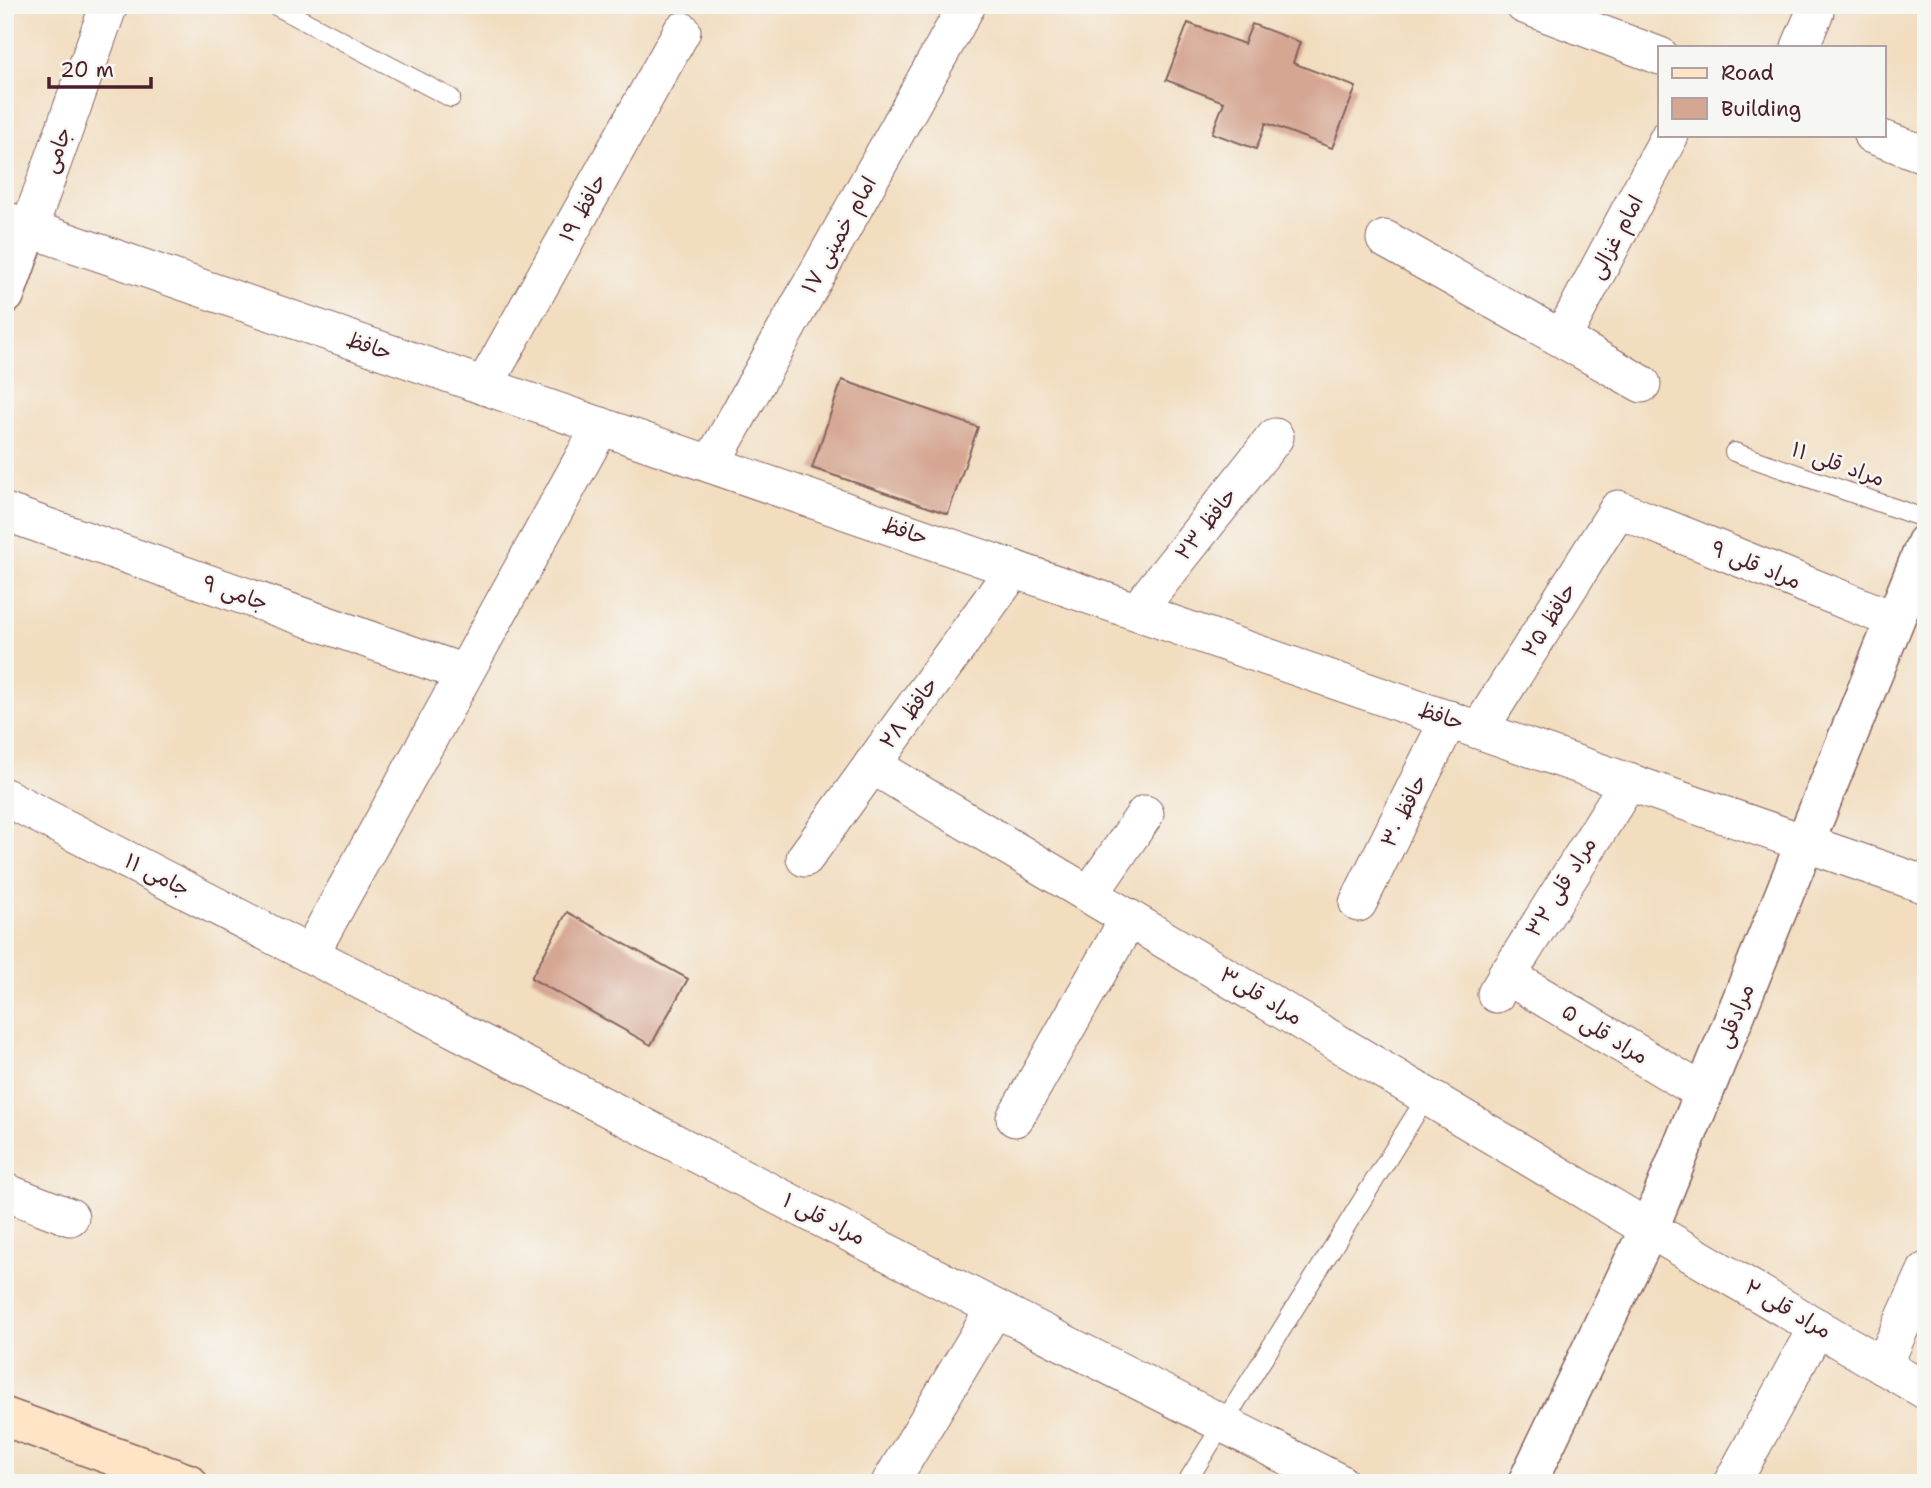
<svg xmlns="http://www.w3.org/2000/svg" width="1931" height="1488" font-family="'Shantell Sans','Playpen Sans Arabic',sans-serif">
	<rect width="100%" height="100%" fill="#f6f6f2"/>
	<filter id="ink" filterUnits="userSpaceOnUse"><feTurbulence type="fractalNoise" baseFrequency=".0143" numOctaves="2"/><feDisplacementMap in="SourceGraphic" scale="14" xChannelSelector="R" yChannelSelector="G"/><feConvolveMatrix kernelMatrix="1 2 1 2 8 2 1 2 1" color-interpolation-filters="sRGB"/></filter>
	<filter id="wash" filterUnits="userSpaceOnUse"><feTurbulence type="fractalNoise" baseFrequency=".00686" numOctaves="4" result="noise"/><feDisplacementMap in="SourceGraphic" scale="28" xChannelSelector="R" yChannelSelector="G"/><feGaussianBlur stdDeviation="1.57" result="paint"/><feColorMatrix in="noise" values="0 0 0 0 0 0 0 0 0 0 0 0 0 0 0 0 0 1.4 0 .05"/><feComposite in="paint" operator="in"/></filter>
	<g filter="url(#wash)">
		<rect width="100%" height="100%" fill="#f2ddbf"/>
		<g id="blocks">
			<g fill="#d5a692">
				<polygon points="1188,23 1244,44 1252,24 1300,42 1293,63 1356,87 1332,148 1266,123 1256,149 1212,133 1224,102 1166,80"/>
				<polygon points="842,380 978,427 948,514 812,468"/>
				<polygon points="567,912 688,979 651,1045 531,978"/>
			</g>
		</g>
	</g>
	<g filter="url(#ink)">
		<use href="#blocks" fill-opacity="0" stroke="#85625f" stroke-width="2"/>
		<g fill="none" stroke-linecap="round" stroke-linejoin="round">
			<g stroke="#85625f" stroke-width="20">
				<g id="service">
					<polyline points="274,5 451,98"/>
					<polyline points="1734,452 1926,519"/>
					<polyline points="1186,1483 1427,1096"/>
				</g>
			</g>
			<g stroke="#85625f" stroke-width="39">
				<g id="minor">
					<polyline points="1524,5 1660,56"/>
					<polyline points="1800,47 1815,12"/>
					<polyline points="1872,135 1926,155"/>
					<polyline points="5,220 1926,885"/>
					<polyline points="29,228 109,5"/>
					<polyline points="1385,239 1642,384"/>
					<polyline points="1562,338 1670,135"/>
					<polyline points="484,386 682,31"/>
					<polyline points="711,464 967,5"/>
					<polyline points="5,512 464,673"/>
					<polyline points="1137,611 1275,437"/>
					<polyline points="1479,730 1618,509 1894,620"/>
					<polyline points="872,765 1649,1229 1926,1391"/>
					<polyline points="5,797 995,1308 1340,1483"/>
					<polyline points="805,858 1014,569"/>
					<polyline points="1090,894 1145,814"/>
					<polyline points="1358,903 1449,719"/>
					<polyline points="310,954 601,426"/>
					<polyline points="1506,975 1704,1093"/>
					<polyline points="1496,994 1629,781"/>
					<polyline points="1015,1118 1129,918"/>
					<polyline points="5,1192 70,1217"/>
					<polyline points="1883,1366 1926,1271"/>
					<polyline points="890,1483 995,1308"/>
					<polyline points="1732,1483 1817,1327"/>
				</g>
			</g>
			<g stroke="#85625f" stroke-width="41">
				<g id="tertiary">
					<polyline points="5,295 29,228"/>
					<polyline points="1527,1483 1649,1229 1926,543"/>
				</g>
			</g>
			<g stroke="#85625f" stroke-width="41">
				<polyline id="secondary" points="5,1417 188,1483"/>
			</g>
			<use href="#service" stroke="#fff" stroke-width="18"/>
			<use href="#minor" stroke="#fff" stroke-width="37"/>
			<use href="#tertiary" stroke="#fff" stroke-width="38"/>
			<use href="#secondary" stroke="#ffe4c6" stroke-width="38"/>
		</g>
	</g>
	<g text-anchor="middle" stroke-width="5" stroke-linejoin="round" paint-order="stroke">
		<g font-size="21" fill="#4a1f2b" stroke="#f6f6f2">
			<text transform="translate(57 150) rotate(-70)" y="7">جامی</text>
			<text transform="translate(583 208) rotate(-61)" y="7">حافظ ۱۹</text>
			<text transform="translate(839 235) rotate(-61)" y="7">امام خمینی ۱۷</text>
			<text transform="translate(1616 237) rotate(-62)" y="7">امام غزالی</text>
			<text transform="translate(369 346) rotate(19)" y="7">حافظ</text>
			<text transform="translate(1838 464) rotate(19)" y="7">مراد قلی ۱۱</text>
			<text transform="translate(1206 524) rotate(-52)" y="7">حافظ ۲۳</text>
			<text transform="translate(905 531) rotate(19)" y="7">حافظ</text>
			<text transform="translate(1756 565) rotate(22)" y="7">مراد قلی ۹</text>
			<text transform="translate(235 593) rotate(19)" y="7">جامی ۹</text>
			<text transform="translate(1549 620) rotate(-58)" y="7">حافظ ۲۵</text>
			<text transform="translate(909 713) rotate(-54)" y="7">حافظ ۲۸</text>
			<text transform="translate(1441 716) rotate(19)" y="7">حافظ</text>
			<text transform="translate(1404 811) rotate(-64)" y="7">حافظ ۳۰</text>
			<text transform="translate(157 875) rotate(27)" y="7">جامی ۱۱</text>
			<text transform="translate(1561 887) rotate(-58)" y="7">مراد قلی ۳۲</text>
			<text transform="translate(1261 996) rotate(31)" y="7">مراد قلی۳</text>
			<text transform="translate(1735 1016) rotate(-68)" y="7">مرادقلی</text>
			<text transform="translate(1605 1034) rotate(31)" y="7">مراد قلی ۵</text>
			<text transform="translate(824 1219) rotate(27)" y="7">مراد قلی ۱</text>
			<text transform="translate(1788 1309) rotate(30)" y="7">مراد قلی ۲</text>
		</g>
	</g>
	<rect width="1931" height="1488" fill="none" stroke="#f6f6f2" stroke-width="28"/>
	<rect x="1658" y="46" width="228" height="91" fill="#f6f6f2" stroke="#b1a0a2" stroke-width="2"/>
	<rect x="1672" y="68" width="35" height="10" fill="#ffe4c6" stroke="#b1a0a2" stroke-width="2"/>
	<text x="1721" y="80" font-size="21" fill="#4a1f2b">Road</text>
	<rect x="1672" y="98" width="35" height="21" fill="#d5a692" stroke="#b1a0a2" stroke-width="2"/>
	<text x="1721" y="116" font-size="21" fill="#4a1f2b">Building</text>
	<path d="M49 77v10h102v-10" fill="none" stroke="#4a1f2b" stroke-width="3.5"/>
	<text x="60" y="77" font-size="21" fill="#4a1f2b" stroke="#f6f6f2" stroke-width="5" paint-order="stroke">20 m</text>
</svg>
